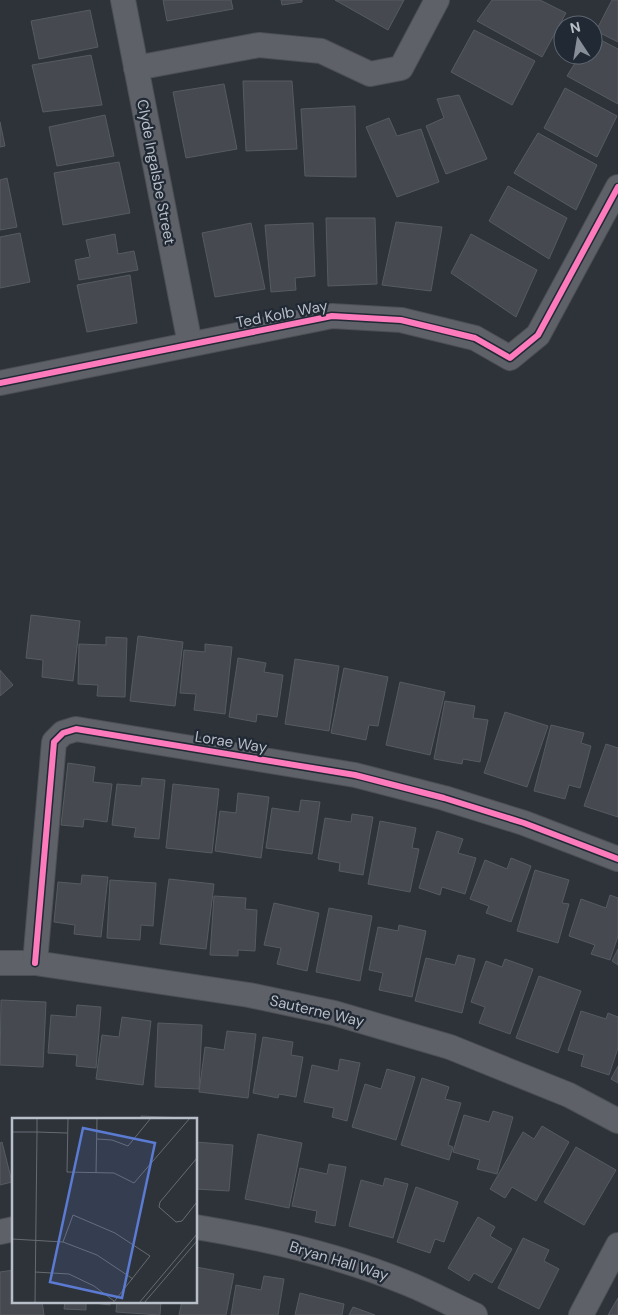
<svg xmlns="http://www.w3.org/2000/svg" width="618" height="1315" font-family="'DM Sans',sans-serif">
	<rect width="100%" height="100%" fill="#2e333a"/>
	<g fill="#464a50" stroke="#565a61">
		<polygon points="163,0 231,0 233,9 167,21"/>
		<polygon points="281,0 302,0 302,2 282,5"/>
		<polygon points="335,0 404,0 388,30"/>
		<polygon points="492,0 540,0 566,13 542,57 477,21"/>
		<polygon points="612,0 618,0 618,42 596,31"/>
		<polygon points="90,10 98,47 39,59 31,21"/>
		<polygon points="474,30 535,61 512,105 451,72"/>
		<polygon points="593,36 618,49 618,104 567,76 580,55 593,55"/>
		<polygon points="91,55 102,105 43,112 32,65"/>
		<polygon points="243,81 292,81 297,149 246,151"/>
		<polygon points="224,84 237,149 186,158 173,92"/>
		<polygon points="565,88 617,116 597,157 544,128"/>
		<polygon points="459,95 487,159 446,174 426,126 444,118 437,99"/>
		<polygon points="355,106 356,177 305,176 301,109"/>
		<polygon points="105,115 114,156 57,166 49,127"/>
		<polygon points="389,118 397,136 421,129 439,182 397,197 366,127"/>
		<polygon points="0,122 5,146 0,147"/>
		<polygon points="538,133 597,165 576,210 514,173"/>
		<polygon points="119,162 130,213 63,225 54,173"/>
		<polygon points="7,178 17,227 0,230 0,180"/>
		<polygon points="508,186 567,218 549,259 489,221"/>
		<polygon points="326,218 375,218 377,284 328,286"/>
		<polygon points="396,222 442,227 431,291 382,285"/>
		<polygon points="251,223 265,289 215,297 202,233"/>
		<polygon points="313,223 315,276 295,278 296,290 271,292 265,225"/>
		<polygon points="20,233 30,282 0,288 0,237"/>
		<polygon points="115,234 118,254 134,251 138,270 79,280 75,260 90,257 86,240"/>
		<polygon points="471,234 537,270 516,317 451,273"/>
		<polygon points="130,275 137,323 87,332 77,285"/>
		<polygon points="31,615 80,621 73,681 42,677 43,660 26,658"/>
		<polygon points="138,636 183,642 175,706 130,701"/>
		<polygon points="106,637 127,638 125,697 97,696 98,685 78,684 79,644 106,645"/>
		<polygon points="205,644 232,647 225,714 194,710 196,694 180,693 184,650 205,652"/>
		<polygon points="238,658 266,663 264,672 283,675 277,717 257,714 256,722 229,717"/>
		<polygon points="295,659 339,666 329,731 285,724"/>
		<polygon points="344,668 388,677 378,726 369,725 366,740 331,733"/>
		<polygon points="0,670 13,685 0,696"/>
		<polygon points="400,682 445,692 430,755 386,745"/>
		<polygon points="445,701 475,706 473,718 488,720 480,762 463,759 462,764 434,759"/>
		<polygon points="505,712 548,726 527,787 484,773"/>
		<polygon points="551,725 584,733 581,743 591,746 580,788 569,785 565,799 534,791"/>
		<polygon points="606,744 618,748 618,817 584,806"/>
		<polygon points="68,763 95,767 93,782 112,784 107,822 84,819 83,827 61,825"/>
		<polygon points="142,778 165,780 159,839 134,837 136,828 112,825 117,784 141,786"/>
		<polygon points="173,784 219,789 212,853 166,848"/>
		<polygon points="238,793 269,797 261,858 215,851 220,811 236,813"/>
		<polygon points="301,800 320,802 312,854 266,848 272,808 299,812"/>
		<polygon points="352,814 373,817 363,875 339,871 340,863 318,859 325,818 351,822"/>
		<polygon points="380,821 416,828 412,848 419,849 410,892 368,884"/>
		<polygon points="437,831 463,839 458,853 476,858 465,894 442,887 440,895 419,888"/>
		<polygon points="511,858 531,866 511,922 486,913 489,906 470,899 485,860 507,869"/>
		<polygon points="535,870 569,880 562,903 569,904 558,943 517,931"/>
		<polygon points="82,875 108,877 101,937 74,934 75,925 54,922 58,882 81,884"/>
		<polygon points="169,879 214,884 206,949 160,944"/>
		<polygon points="110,880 156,883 153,926 141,925 140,940 107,938"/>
		<polygon points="610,895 618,898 618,936 610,960 591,954 595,945 569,936 581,899 606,908"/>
		<polygon points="214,896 246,898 245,909 257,910 255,951 238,950 238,956 210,955"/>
		<polygon points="274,903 319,913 307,971 277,964 281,948 264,945"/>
		<polygon points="329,908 372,916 360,981 316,972"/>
		<polygon points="399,925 426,931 412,997 379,990 383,973 369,970 378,927 398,931"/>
		<polygon points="618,949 618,965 612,961"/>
		<polygon points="458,955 475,959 462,1013 415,1001 426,958 455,965"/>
		<polygon points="505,959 533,969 510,1034 479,1023 485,1007 471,1002 486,961 502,967"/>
		<polygon points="539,976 581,991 558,1053 516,1038"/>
		<polygon points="1,1000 46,1002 43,1067 0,1065"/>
		<polygon points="77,1005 101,1007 96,1068 76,1066 77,1055 48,1053 51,1015 76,1017"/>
		<polygon points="581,1011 606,1019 608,1013 618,1017 618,1048 609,1075 581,1066 584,1055 568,1050"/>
		<polygon points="122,1017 151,1021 143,1085 96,1079 102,1035 119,1037"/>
		<polygon points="158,1023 202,1025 199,1089 155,1087"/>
		<polygon points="227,1031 256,1034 248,1098 199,1092 205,1047 224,1050"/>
		<polygon points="263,1037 293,1042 291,1055 303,1057 296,1097 279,1094 278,1098 253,1093"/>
		<polygon points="340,1059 360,1063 347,1121 332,1117 334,1108 304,1102 312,1065 338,1071"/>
		<polygon points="618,1066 618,1083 611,1079"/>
		<polygon points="387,1069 415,1077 396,1140 352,1127 365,1084 381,1089"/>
		<polygon points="422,1078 449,1087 445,1099 461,1103 448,1145 453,1147 449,1160 401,1145"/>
		<polygon points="493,1111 513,1117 497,1174 477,1169 480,1160 453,1152 464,1115 489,1122"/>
		<polygon points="141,1116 186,1118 186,1119 141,1119"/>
		<polygon points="542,1126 569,1142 536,1201 512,1187 505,1198 490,1189 523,1132 534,1139"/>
		<polygon points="258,1134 302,1143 289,1208 245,1199"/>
		<polygon points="2,1142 12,1182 0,1185 0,1143"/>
		<polygon points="196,1142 233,1145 229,1191 196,1189"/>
		<polygon points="576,1147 616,1170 584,1225 544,1202"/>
		<polygon points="329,1164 346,1167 335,1226 315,1222 317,1211 292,1206 300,1168 327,1174"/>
		<polygon points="385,1178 408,1184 393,1238 349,1226 361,1180 383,1186"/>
		<polygon points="416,1187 458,1202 444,1242 435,1239 430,1253 397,1242"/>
		<polygon points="478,1217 495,1227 490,1236 512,1249 492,1283 474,1273 469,1281 448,1268"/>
		<polygon points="523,1238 549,1250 544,1261 559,1269 539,1309 498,1288"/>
		<polygon points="196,1267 234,1274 226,1315 179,1315 182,1301 196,1301"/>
		<polygon points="14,1270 14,1301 42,1301 44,1315 0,1315 0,1272"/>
		<polygon points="264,1276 284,1279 278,1315 231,1315 236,1285 261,1290"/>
		<polygon points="300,1293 344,1304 342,1315 295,1315"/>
		<polygon points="618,1298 618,1315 608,1315"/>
		<polygon points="65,1301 110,1301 110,1305 86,1302 86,1310 64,1309"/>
		<polygon points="117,1301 161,1301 160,1315 116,1312"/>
		<polygon points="353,1307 375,1315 349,1315"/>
	</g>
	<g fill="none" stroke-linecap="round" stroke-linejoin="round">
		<g stroke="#4c4f54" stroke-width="26">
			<g id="minor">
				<polyline points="123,0 190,344"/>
				<polyline points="136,68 259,45 321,51 370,74 401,68 437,0"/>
				<polyline points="0,383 332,316 401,320 475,338 510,358 538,335 618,187"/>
				<polyline points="0,963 35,963 249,995 334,1013 450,1047 569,1095 618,1121"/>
				<polyline points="35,963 54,742 63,733 76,729 355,775 444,798 524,823 618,859"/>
				<path d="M 196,1227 C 269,1239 341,1256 409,1284 C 431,1293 453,1305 475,1315"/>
				<polyline points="0,1232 14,1229"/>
				<polyline points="581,1315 618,1245"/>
			</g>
		</g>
		<use href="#minor" stroke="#5e6168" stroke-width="24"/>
		<g stroke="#212934" stroke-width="9">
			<g id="cycleway">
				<polyline points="0,383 332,316 401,320 475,338 510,358 538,335 618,187"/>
				<polyline points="35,963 54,742 63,733 76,729 355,775 444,798 524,823 618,859"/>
			</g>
		</g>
		<use href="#cycleway" stroke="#fd7abc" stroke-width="6"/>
	</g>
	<g text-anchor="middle" stroke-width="4.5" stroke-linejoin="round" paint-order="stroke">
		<g font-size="15" fill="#b9bfc9" stroke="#212934">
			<text transform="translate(156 172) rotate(79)" y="5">Clyde Ingalsbe Street</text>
			<text transform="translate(282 314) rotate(-11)" y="5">Ted Kolb Way</text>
			<text transform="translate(231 742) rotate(9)" y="5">Lorae Way</text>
			<text transform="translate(317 1011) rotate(13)" y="5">Sauterne Way</text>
			<text transform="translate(339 1261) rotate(17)" y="5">Bryan Hall Way</text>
		</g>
	</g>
	<g transform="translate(12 1118)">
		<rect width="185" height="185" fill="#2e333a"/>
		<path fill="none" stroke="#666b73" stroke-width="1" d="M 56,0 L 55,54 L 102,55 L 122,65 L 178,0M 0,14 L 25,14 L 25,0M 85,21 L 100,22 L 116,28 L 139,0M 185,40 L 148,84 L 147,89 L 164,104 L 170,103 L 185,84M 84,55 L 85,0M 0,121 L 51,124 L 85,137 L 121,161M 51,124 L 61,97 L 103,115 L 138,138 L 101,185M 23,154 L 57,156 L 82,168 L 102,183M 23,185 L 25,14 L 55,15M 127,185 L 185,116M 132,185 L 185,123"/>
		<path fill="#5b7bd2" fill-opacity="0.15" stroke="#5b7bd2" stroke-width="2.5" d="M 71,10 L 143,25 L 110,180 L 38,164 Z"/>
		<rect width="185" height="185" fill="none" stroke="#b9bfc9" stroke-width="2.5"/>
	</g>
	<g transform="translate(578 40) rotate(348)"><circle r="24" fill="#212934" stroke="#5e6570"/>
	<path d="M0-4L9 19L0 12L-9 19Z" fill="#888e97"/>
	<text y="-8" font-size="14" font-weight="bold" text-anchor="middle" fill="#b9bfc9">N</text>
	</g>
</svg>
